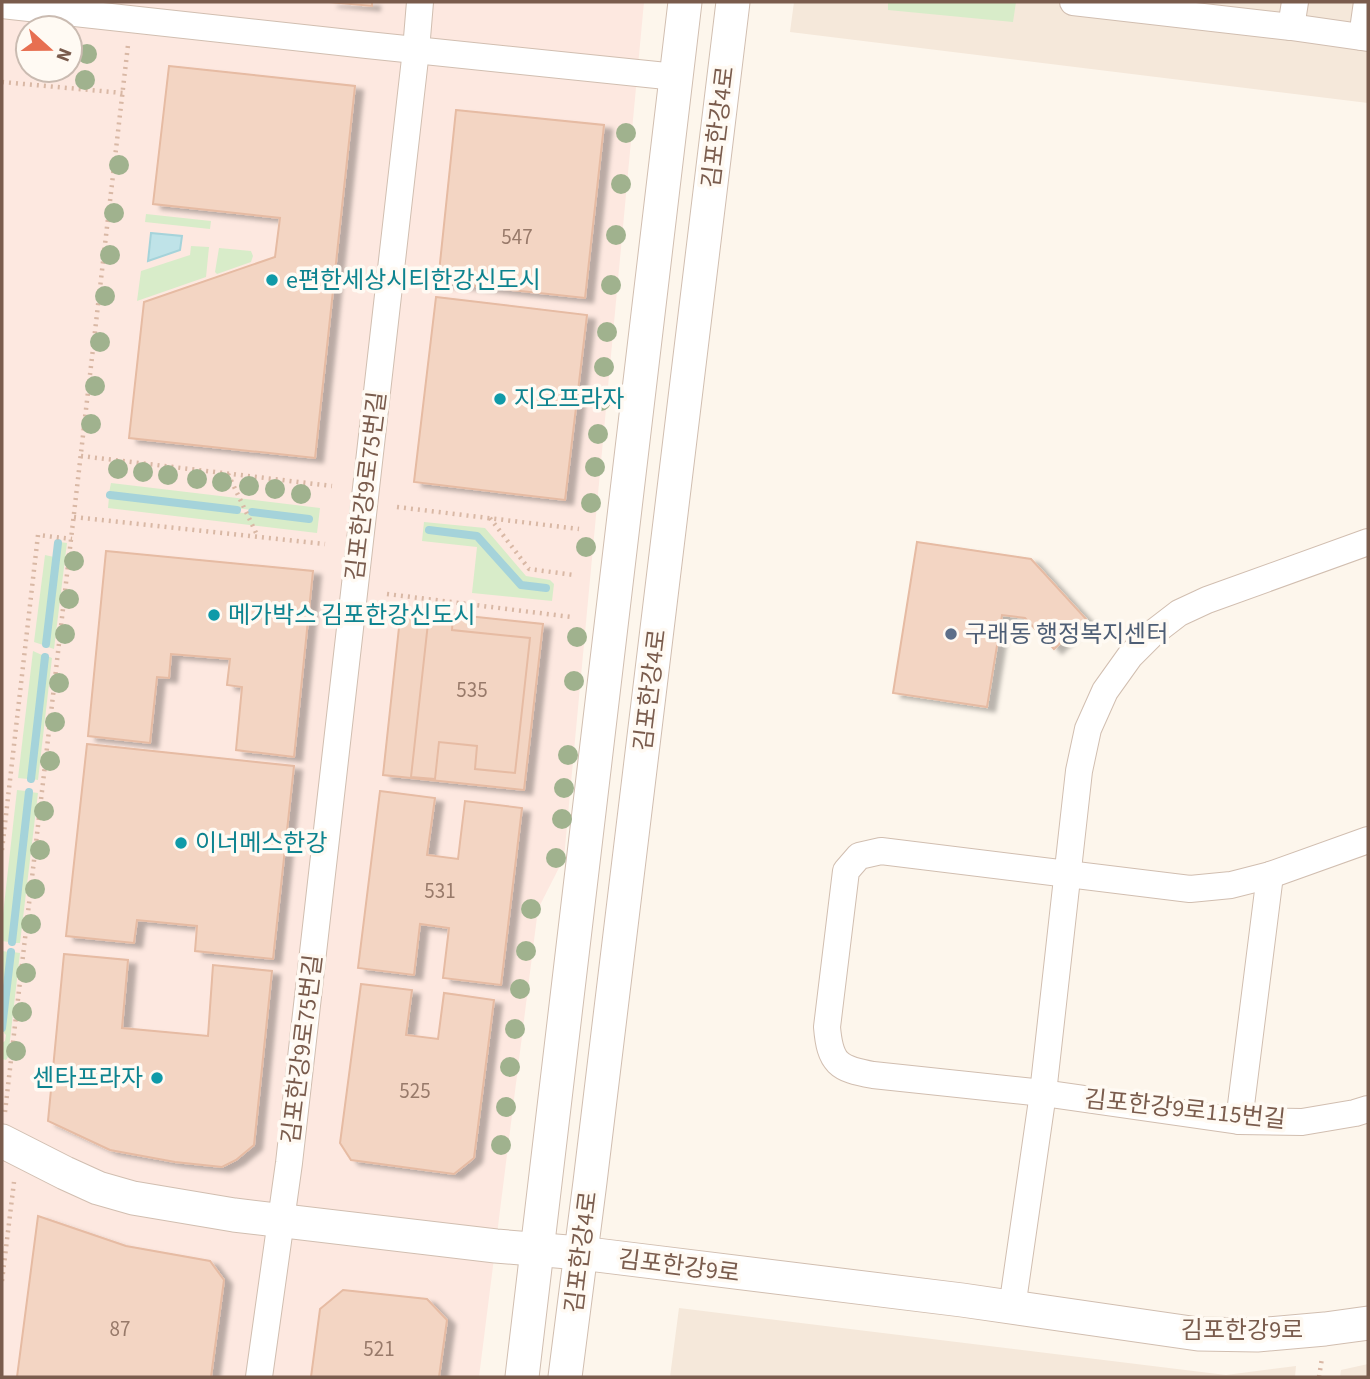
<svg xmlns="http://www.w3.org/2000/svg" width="1370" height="1379" font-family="'Source Sans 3','Noto Sans KR',sans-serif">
	<defs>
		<filter id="shadow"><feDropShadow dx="8" dy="4.5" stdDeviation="2" flood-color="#0004"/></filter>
	</defs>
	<rect width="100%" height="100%" fill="#fdf6ec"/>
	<g fill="#f5e8da">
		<polygon points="794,2 1368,2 1368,103 790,32"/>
		<polygon points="679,1308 1226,1375 1296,1366 1295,1377 670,1377"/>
		<polygon points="1368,1364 1368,1377 1340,1377 1341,1370"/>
	</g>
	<path fill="#fde8e0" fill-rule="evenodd" d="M 2,2 L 644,2 L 564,858 L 538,909 L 479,1377 L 2,1377 ZM 28,28 L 70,28 L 70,70 L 28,70 Z"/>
	<g fill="#d8ecc9" fill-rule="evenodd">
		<polygon points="888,2 1016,2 1013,22 888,10"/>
		<polygon points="146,214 211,221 210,229 145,222"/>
		<polygon points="191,246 209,247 206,277 137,301 141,271 190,255"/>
		<polygon points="219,248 251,251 253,256 251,262 217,274 215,272"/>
		<polygon points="111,483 320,508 317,533 108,508 109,497 310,521 312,517 109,493"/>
		<path d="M 424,522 L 485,528 L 526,576 L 550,580 L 554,584 L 552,601 L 472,593 L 477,547 L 422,541 ZM 429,529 L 478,535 L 521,584 L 547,587 L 547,588 L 520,586 L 476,537 L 429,531 Z"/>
		<polygon points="60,542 67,543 54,649 48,647"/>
		<polygon points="45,555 54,557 43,645 34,642"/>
		<polygon points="33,651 42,655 28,779 18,778"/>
		<polygon points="47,656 52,658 38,780 32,779"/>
		<polygon points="17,790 26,791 9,942 2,941 2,923"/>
		<polygon points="31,792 38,793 20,943 14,943"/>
		<polygon points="2,951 9,952 2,1016"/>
		<polygon points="13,952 20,953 8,1057 6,1060 2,1059 2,1043 5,1041 6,1035 4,1033"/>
	</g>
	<polygon fill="#bfe3e8" stroke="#a5d3da" stroke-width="2" points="151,233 182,236 180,250 148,261"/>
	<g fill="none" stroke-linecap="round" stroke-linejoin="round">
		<g stroke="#a5d3da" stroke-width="8">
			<polyline points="110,495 237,510"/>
			<polyline points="252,512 309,519"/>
			<polyline points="429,530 477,536 521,585 546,588"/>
			<polyline points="46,644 58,543"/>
			<polyline points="31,779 45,657"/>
			<polyline points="12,942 29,792"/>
			<polyline points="2,1028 11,952"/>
		</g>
	</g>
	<g fill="#f3d5c3" stroke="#e6bba3" stroke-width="2" filter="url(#shadow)">
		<polygon points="329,2 372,2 372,6"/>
		<polygon points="169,66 355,86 315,458 129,438 144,302 275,257 280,218 153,204"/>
		<polygon points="456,110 604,125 585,298 438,282"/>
		<polygon points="436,297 587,315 565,500 414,482"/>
		<polygon points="917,542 1031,559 1086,619 1054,649 1025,618 1002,615 987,707 893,693"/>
		<polygon points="106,551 313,571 294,757 236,750 242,687 227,685 230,659 171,654 169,678 157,677 150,743 88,736"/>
		<polygon points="401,609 543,624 524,790 383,775"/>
		<polygon points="429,614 453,616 452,630 530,638 515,773 475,769 477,746 439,742 435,779 411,777"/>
		<polygon points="87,744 294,766 273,959 195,951 197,926 137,920 134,943 66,936"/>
		<polygon points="380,791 435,798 427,855 458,859 465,801 522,808 501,985 443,978 449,928 420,924 414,975 358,968"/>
		<polygon points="64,954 128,960 122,1028 208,1036 213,965 272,971 254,1145 236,1160 222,1167 175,1162 110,1150 48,1121"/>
		<polygon points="361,984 412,990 406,1035 438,1039 444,993 494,1000 474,1158 454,1174 351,1160 340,1143"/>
		<polygon points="38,1216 126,1246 210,1261 224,1280 211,1377 17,1377"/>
		<polygon points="343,1290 427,1299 447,1320 439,1377 311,1377 320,1309"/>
	</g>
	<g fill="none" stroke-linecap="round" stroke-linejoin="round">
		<g stroke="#d1beb0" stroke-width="28">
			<g id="minor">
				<polyline points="1073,2 1291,27 1368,38"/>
				<polyline points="2,5 367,45 676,77"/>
				<polyline points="1291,27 1295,2"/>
				<polyline points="1362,37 1367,2"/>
				<path d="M 1368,840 L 1270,875 L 1231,885 L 1190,889 L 881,851 L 859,856 L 846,871 L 827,1027 C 830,1063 838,1069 873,1075 L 1043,1093 L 1239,1121 L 1302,1122 L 1355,1113 L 1368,1109"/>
				<polyline points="1239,1121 1270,875"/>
				<polyline points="1012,1308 1043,1093 1079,771 1088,729 1105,691 1130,656 1153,633 1179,613 1207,600 1368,542"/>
				<polyline points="259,1377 289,1163 416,50 420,2"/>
			</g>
		</g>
		<g stroke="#d1beb0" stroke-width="35">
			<g id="tertiary">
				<polyline points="2,1141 65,1173 98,1188 133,1198 234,1215 496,1246 580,1253 962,1300 1198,1334 1257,1335 1325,1329 1368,1323"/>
				<polyline points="522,1377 685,2"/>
				<polyline points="565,1377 590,1182 733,2"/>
			</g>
		</g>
		<g stroke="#d9b8a5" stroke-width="4.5" stroke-dasharray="2 5" stroke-linecap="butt">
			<polyline points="2,82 123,93"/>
			<polyline points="81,456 332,486"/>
			<polyline points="228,474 258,537"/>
			<polyline points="397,507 579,529"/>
			<polyline points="74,517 325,544"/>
			<polyline points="490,518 529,569 574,575"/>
			<polyline points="387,594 571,617"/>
			<polyline points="2,850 38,535 72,539"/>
			<polyline points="5,1112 128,45"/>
			<polyline points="2,1281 14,1182"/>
			<polyline points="1319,1377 1322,1358"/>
		</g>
		<use href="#minor" stroke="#fff" stroke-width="26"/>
		<use href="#tertiary" stroke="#fff" stroke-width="33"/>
	</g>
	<g fill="#a0b28e">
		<circle cx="87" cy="54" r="10"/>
		<circle cx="85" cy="80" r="10"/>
		<circle cx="626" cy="133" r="10"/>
		<circle cx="119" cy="165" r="10"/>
		<circle cx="621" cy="184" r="10"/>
		<circle cx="114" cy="213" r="10"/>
		<circle cx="616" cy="235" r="10"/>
		<circle cx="110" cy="255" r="10"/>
		<circle cx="611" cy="285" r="10"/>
		<circle cx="105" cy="296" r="10"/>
		<circle cx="607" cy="332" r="10"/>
		<circle cx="100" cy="342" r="10"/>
		<circle cx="604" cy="367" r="10"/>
		<circle cx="95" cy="386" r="10"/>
		<circle cx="601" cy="401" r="10"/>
		<circle cx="91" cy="424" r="10"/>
		<circle cx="598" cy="434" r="10"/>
		<circle cx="595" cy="467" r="10"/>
		<circle cx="118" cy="469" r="10"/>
		<circle cx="143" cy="472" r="10"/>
		<circle cx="168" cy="475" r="10"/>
		<circle cx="197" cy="479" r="10"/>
		<circle cx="222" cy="482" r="10"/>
		<circle cx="249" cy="486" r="10"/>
		<circle cx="275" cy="489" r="10"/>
		<circle cx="301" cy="494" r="10"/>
		<circle cx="591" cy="503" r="10"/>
		<circle cx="586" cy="547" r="10"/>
		<circle cx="74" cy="561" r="10"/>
		<circle cx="69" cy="599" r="10"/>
		<circle cx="65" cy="634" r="10"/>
		<circle cx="577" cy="637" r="10"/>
		<circle cx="574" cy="681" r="10"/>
		<circle cx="59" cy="683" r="10"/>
		<circle cx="55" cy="722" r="10"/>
		<circle cx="568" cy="755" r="10"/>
		<circle cx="50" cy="761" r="10"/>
		<circle cx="564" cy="788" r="10"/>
		<circle cx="44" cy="811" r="10"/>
		<circle cx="562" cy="819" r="10"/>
		<circle cx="40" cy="850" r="10"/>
		<circle cx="556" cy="858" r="10"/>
		<circle cx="35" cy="889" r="10"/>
		<circle cx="531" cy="909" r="10"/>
		<circle cx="31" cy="924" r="10"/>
		<circle cx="526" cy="951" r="10"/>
		<circle cx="26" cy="973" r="10"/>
		<circle cx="520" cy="989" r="10"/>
		<circle cx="22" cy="1012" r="10"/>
		<circle cx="515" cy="1029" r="10"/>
		<circle cx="16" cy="1051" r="10"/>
		<circle cx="510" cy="1067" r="10"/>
		<circle cx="506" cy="1107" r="10"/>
		<circle cx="501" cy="1145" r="10"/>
	</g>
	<g fill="#0f9aa8" stroke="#fffaf3" stroke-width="2.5">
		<circle cx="272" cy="280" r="7"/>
		<circle cx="500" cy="399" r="7"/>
		<circle cx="214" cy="615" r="7"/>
		<circle cx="181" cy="843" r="7"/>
		<circle cx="157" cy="1078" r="7"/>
	</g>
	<circle fill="#5c6f8a" stroke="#fffaf3" stroke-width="2.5" cx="951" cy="634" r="7"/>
	<g text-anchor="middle" stroke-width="7" stroke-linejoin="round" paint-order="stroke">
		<g font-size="21" fill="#987a6a">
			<text x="517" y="244">547</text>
			<text x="472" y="697">535</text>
			<text x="440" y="898">531</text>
			<text x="415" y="1098">525</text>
			<text x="120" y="1336">87</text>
			<text x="379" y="1356">521</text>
		</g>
		<g font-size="24" fill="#7a5c4d" stroke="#fffaf3">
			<text transform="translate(718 127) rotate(-83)" y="8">김포한강4로</text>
			<text transform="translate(366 486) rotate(-83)" y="8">김포한강9로75번길</text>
			<text transform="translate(650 690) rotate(-83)" y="8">김포한강4로</text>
			<text transform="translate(302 1049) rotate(-83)" y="8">김포한강9로75번길</text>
			<text transform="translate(1185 1109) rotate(6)" y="8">김포한강9로115번길</text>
			<text transform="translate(581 1252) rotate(-83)" y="8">김포한강4로</text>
			<text transform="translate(679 1266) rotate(7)" y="8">김포한강9로</text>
			<text x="1242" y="1338">김포한강9로</text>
		</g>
		<g font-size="24" fill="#0d838f" stroke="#fffaf3" text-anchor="start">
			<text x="286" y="288">e편한세상시티한강신도시</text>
			<text x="514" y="407">지오프라자</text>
			<text x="228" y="623">메가박스 김포한강신도시</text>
			<text x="195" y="851">이너메스한강</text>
			<text x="143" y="1086" text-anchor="end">센타프라자</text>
		</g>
		<g font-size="24" fill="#4e5e75" stroke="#fffaf3" text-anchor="start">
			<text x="965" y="642">구래동 행정복지센터</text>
		</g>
	</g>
	<rect width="1370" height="1379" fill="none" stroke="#7a5c4d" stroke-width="7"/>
	<g transform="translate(49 49) rotate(111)"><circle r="33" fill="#fffaf3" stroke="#cabbb1" stroke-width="2"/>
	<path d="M0-5L12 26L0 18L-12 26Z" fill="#e76f51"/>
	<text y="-10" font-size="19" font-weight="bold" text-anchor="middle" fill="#7a5c4d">N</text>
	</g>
</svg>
